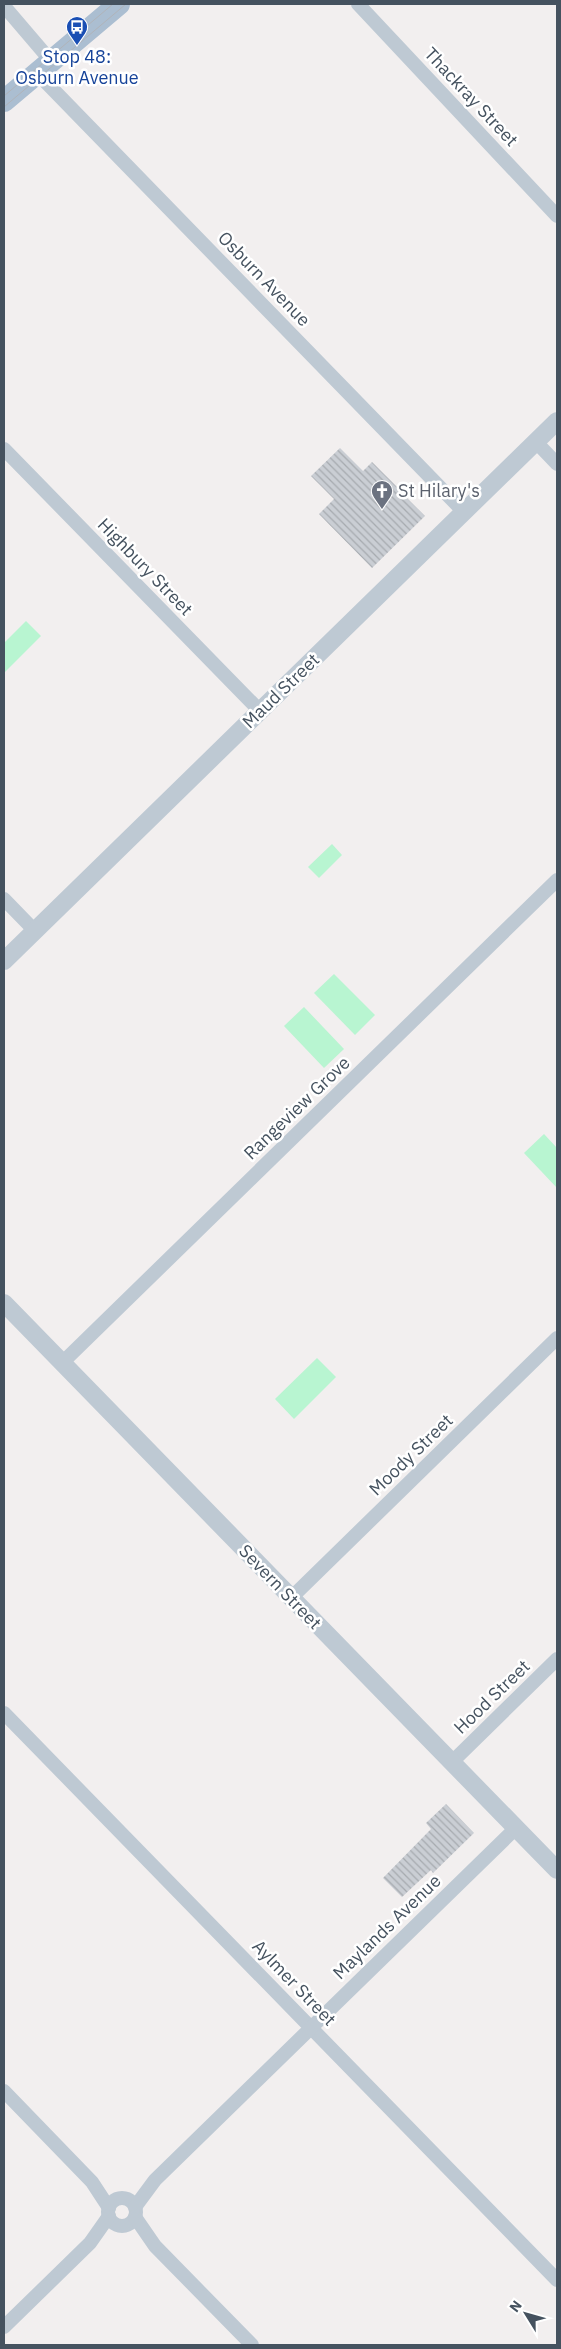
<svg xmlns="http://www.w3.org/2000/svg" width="561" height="2349" font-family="'IBM Plex Sans',sans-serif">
	<defs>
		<pattern id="building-back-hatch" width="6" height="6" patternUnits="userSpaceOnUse" patternTransform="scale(1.25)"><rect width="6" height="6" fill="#caced4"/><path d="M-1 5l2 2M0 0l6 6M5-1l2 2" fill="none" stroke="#a6aaaf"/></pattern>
	</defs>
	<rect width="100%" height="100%" fill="#f2efef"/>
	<g fill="#b8f5d1">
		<polygon points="26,621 41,636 4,673 4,643"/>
		<polygon points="332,844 342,855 319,878 308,867"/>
		<polygon points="334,974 375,1015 355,1035 314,993"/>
		<polygon points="304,1007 344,1049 324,1068 284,1026"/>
		<polygon points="544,1134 557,1148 557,1188 524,1153"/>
		<polygon points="317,1358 336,1377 294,1419 275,1399"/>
	</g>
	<g fill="url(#building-back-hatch)">
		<polygon points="340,448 363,471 372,462 401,491 410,489 407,498 425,516 372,568 319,514 334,499 311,476"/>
		<polygon points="446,1804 474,1833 433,1873 431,1870 402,1897 383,1878 431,1829 426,1823"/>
	</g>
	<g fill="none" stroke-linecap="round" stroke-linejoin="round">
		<g stroke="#bec9d3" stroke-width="14">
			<polyline points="358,4 557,216"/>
			<polyline points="4,6 51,61"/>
			<polyline points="37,73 464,512"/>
			<polyline points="536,442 557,464"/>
			<polyline points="4,449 260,711"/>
			<polyline points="4,899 35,931"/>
			<polyline points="62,1363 557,880"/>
			<polyline points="291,1598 557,1338"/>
			<polyline points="4,1713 557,2280"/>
			<polyline points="452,1762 557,1659"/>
			<polyline points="4,2091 92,2182 109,2208"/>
			<circle cx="122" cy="2212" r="14"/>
			<polyline points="135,2207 155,2180 516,1828"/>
			<polyline points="135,2217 155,2246 252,2345"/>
			<polyline points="4,2327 90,2243 109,2216"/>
		</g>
		<g stroke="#bec9d3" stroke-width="18">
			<polyline points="4,961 557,421"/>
			<polyline points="4,1303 557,1870"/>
		</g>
		<polyline stroke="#abbed1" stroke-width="22" points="4,101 119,4"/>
		<g stroke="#b0b4ba" stroke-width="1">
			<polyline points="4,96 113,4"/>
			<polyline points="4,107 126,4"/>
		</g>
	</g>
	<defs>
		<g id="bus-pin" transform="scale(1.125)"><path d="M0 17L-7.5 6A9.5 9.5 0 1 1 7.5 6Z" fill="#1a4fb4" stroke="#fff"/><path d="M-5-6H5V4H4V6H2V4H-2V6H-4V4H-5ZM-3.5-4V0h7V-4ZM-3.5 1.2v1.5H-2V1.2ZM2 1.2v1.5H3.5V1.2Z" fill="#fff"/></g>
		<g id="church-pin" transform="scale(1.125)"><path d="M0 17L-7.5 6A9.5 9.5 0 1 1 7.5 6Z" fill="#6b7280" stroke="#fff"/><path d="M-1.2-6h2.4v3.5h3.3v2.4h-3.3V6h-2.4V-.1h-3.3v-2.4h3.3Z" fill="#fff"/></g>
	</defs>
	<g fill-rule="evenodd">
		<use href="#bus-pin" x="77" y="27"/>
		<use href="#church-pin" x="382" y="491"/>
	</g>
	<g text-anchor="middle" stroke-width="5" stroke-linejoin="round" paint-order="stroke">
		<g font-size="18" fill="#164399" stroke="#fff">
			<text x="77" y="63">Stop 48:<tspan x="77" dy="21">Osburn Avenue</tspan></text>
		</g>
		<g font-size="18" fill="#45525f" stroke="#fff">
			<text transform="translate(471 97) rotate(47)" y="6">Thackray Street</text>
			<text transform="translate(264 279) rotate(46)" y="6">Osburn Avenue</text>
			<text transform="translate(145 567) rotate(46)" y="6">Highbury Street</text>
			<text transform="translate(281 691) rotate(-44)" y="6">Maud Street</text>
			<text transform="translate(297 1108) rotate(-44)" y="6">Rangeview Grove</text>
			<text transform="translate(411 1455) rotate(-44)" y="6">Moody Street</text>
			<text transform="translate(280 1587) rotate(46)" y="6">Severn Street</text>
			<text transform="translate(492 1697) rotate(-44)" y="6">Hood Street</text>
			<text transform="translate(387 1927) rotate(-44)" y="6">Maylands Avenue</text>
			<text transform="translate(294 1983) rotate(46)" y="6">Aylmer Street</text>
		</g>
		<g font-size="18" fill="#5b616d" stroke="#fff" text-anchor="start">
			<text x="398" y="497">St Hilary's</text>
		</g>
	</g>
	<rect width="561" height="2349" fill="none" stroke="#45525f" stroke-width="10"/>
	<g transform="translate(526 2314) rotate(307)" stroke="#ffffff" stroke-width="4" paint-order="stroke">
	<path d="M0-4L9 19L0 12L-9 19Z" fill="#45525f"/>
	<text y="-8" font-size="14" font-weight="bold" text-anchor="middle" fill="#45525f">N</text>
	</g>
</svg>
